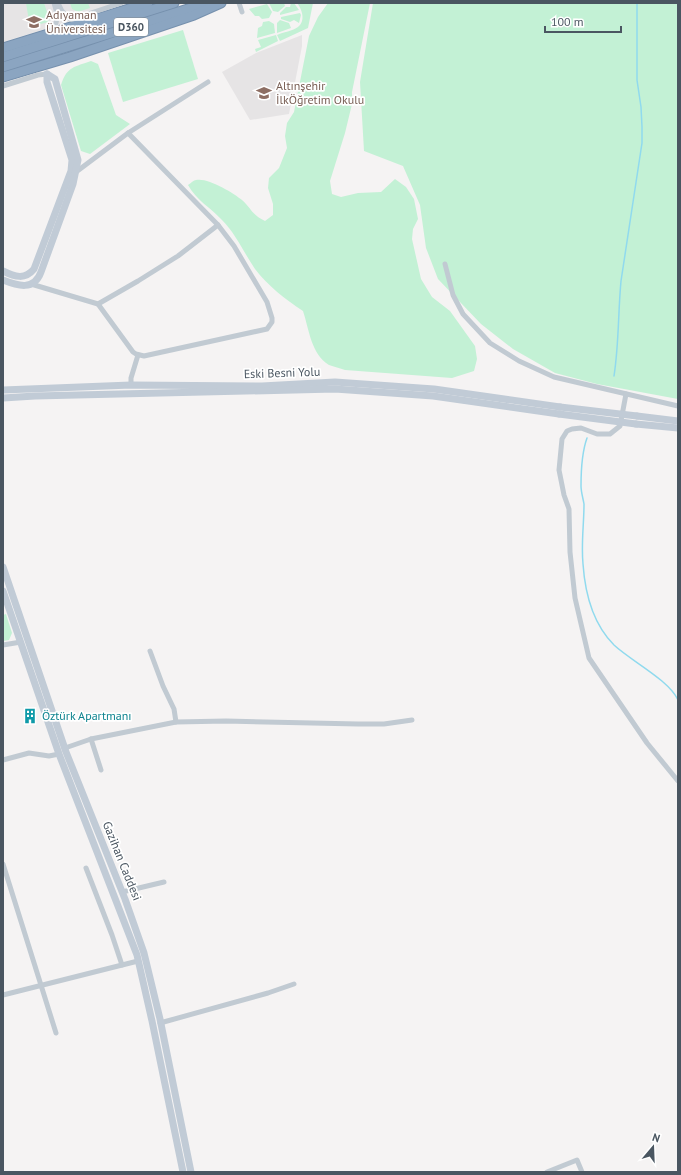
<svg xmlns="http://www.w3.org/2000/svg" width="681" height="1175" font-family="'PT Sans',sans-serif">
	<rect width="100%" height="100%" fill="#f5f3f3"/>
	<g fill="#e6e4e5">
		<polygon points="3,3 129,3 3,42"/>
		<polygon points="302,35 302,46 289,114 250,120 222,72 256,53"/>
	</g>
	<g fill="#c3f1d5">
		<polygon points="26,3 44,3 49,18 48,22 30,27"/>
		<polygon points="70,3 88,3 90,8 78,12 72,9"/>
		<polygon points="269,3 284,3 285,6 278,12 273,11"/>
		<polygon points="291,3 294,3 299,10 280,15 280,13 286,7 290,7"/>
		<path d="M 297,3 L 313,3 L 308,28 L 280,41 L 277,35 C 283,32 293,31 298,27 C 306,21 302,9 297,3 Z"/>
		<path d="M 328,3 L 370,3 L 352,92 L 352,104 L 345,133 L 330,181 L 332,194 L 341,197 L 358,193 L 381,192 L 395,179 L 406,187 L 414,199 L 418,219 L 413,229 L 412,239 L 421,279 L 432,297 L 450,311 L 475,346 L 477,359 L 474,371 L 452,378 L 345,370 C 340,368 334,367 329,365 C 311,354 309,329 303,311 C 285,299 268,286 255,269 C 244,253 236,234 222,220 C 211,208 196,200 188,185 C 191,183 194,180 196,180 C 207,177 234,193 242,200 C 252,209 251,214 265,221 L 273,215 L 273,204 L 268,188 L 269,178 L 279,168 L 287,148 L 285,136 L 287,123 L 294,112 L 309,36 L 318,17 Z"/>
		<polygon points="373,3 678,3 678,399 597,384 555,373 513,349 481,324 438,279 426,248 420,205 403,166 364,151 360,82"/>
		<polygon points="267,4 272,12 269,18 262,19 259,16 255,16 249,9"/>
		<polygon points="300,13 301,15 299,23 294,20 290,22 281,19 281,17"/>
		<polygon points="280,20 289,23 291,28 277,33 277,23"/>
		<polygon points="269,21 274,24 275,33 257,38 258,28 262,26 263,22"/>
		<polygon points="183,30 198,79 123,102 108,53"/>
		<polygon points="276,35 278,41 256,52 255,49 261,47 258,40"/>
		<path d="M 91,61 L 98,64 L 116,115 L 130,124 L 90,154 L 81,151 L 61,85 C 67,66 75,67 91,61 Z"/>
		<polygon points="6,614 12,633 9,640 3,641 3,615"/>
	</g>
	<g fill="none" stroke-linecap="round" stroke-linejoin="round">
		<g stroke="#90daee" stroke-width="1.5">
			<path d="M 614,376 C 619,344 618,313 621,281 L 642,143 L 642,127 L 641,107 L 637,80 L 637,3"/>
			<path d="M 587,438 C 582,452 581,470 581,486 C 581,492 583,498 584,504 C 584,524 581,544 583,564 C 585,593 593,624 614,645 C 631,661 669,680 678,700"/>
		</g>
		<g stroke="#7690ad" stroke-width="11">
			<g id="highway">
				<polyline points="3,48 148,3"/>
				<polyline points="3,57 174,3"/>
				<polyline points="3,67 207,3"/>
				<polyline points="3,77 70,57 194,15 221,3"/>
			</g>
		</g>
		<g stroke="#c1cad2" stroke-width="5">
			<path d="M 58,3 C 62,14 69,20 80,24"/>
			<polyline points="239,3 242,12"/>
			<polyline points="65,15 82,16 121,3"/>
			<path d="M 52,33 C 58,22 58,14 54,3"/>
			<polyline points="3,86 38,75 47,74"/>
			<polyline points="74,172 76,172 128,133 208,82"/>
			<polyline points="445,264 453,295 463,314 490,343 519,361 554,377 678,406"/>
			<polyline points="31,284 98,304 138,281 178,256 218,225"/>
			<polyline points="98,304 133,352 136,354 144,356 267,329 272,322 272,318 267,302 234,246 218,225 128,133"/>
			<polyline points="131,385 131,378 138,355"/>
			<polyline points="626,394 620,426 610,434 597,434 581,428 572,429 567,431 562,439 559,470 564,495 569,509 570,552 575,598 589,658 647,743 678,781"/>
			<polyline points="3,645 21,642"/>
			<polyline points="150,651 163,686 174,709 176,722"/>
			<polyline points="91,739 101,770"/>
			<polyline points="65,748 91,739 176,722 226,721 358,724 384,724 412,720"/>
			<polyline points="3,760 29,753 49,756 59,754"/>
			<polyline points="3,864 56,1033"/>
			<polyline points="86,868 112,935 122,965"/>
			<polyline points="122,892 164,882"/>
			<polyline points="3,995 138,961"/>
			<polyline points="160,1023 268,993 294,984"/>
			<polyline points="547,1172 577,1160 582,1172"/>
		</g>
		<g stroke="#c1cbd6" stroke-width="7">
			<path d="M 3,271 C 15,277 25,280 34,269 L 71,171 L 72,160 L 47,82 L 47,74"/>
			<path d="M 3,280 C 18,286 34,291 41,272 L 73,184 L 78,160 L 55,79 L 47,74"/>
			<polyline points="3,390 131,385 262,386 335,382 434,389 560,407"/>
			<polyline points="3,398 35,396 335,389 433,396 559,414"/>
			<polyline points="637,416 678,421"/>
			<polyline points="636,424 678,428"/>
			<polyline points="3,567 66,752 125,899 144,953 160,1019 191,1172"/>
			<polyline points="3,591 59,754 137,955 152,1021 183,1172"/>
		</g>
		<use href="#highway" stroke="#8ba5c1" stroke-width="9"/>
		<g stroke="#c1cbd6" stroke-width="7">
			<polyline points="560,407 637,416"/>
			<polyline points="559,414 636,424"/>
		</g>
	</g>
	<defs>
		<g id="university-bare" transform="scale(1.2)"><path d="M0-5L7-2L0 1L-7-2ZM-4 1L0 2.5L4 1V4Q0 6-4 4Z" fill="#8d6e63" stroke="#fff" stroke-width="2.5" paint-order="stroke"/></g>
		<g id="school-bare" transform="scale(1.2)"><path d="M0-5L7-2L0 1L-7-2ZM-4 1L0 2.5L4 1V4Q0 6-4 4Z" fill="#8d6e63" stroke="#fff" stroke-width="2.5" paint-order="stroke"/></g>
		<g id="building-bare" transform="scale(1.2)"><path d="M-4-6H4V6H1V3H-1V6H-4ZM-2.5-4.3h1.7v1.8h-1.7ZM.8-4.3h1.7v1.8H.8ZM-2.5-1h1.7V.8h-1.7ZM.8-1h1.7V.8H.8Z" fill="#0f9aa8" stroke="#fff" stroke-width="2.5" paint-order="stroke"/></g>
	</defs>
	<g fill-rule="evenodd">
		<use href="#university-bare" x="34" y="22"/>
		<use href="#school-bare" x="264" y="93"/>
		<use href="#building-bare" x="30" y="716"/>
	</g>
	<g text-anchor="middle" stroke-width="3.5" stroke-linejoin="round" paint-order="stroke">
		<rect fill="#fff" stroke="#808990" stroke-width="1" x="114" y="18" width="34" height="18" rx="3"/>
		<g font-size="11" font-weight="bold" fill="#4a5661">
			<text x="131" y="31">D360</text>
		</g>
		<g font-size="12" fill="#785e54" stroke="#fff" text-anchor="start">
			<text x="46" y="19">Adıyaman<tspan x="46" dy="14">Üniversitesi</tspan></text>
			<text x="276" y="90">Altınşehir<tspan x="276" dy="14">İlkÖğretim Okulu</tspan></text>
		</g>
		<g font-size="12" fill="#4a5661" stroke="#fff">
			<text transform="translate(282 373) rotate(-2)" y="4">Eski Besni Yolu</text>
			<text transform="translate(122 861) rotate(68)" y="4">Gazihan Caddesi</text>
		</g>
		<g font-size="12" fill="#0d838f" stroke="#fff" text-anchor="start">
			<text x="42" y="720">Öztürk Apartmanı</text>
		</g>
	</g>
	<rect width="681" height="1175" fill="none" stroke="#4a5661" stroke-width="8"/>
	<g transform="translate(653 1147) rotate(19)" stroke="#ffffff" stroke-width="3" paint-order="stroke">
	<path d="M0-3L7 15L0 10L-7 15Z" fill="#4a5661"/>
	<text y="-6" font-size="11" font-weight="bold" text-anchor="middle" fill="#4a5661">N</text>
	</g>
	<path d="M545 26v6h76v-6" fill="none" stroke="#4a5661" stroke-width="2"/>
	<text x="551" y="26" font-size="12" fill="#4a5661" stroke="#ffffff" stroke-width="3" paint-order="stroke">100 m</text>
</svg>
